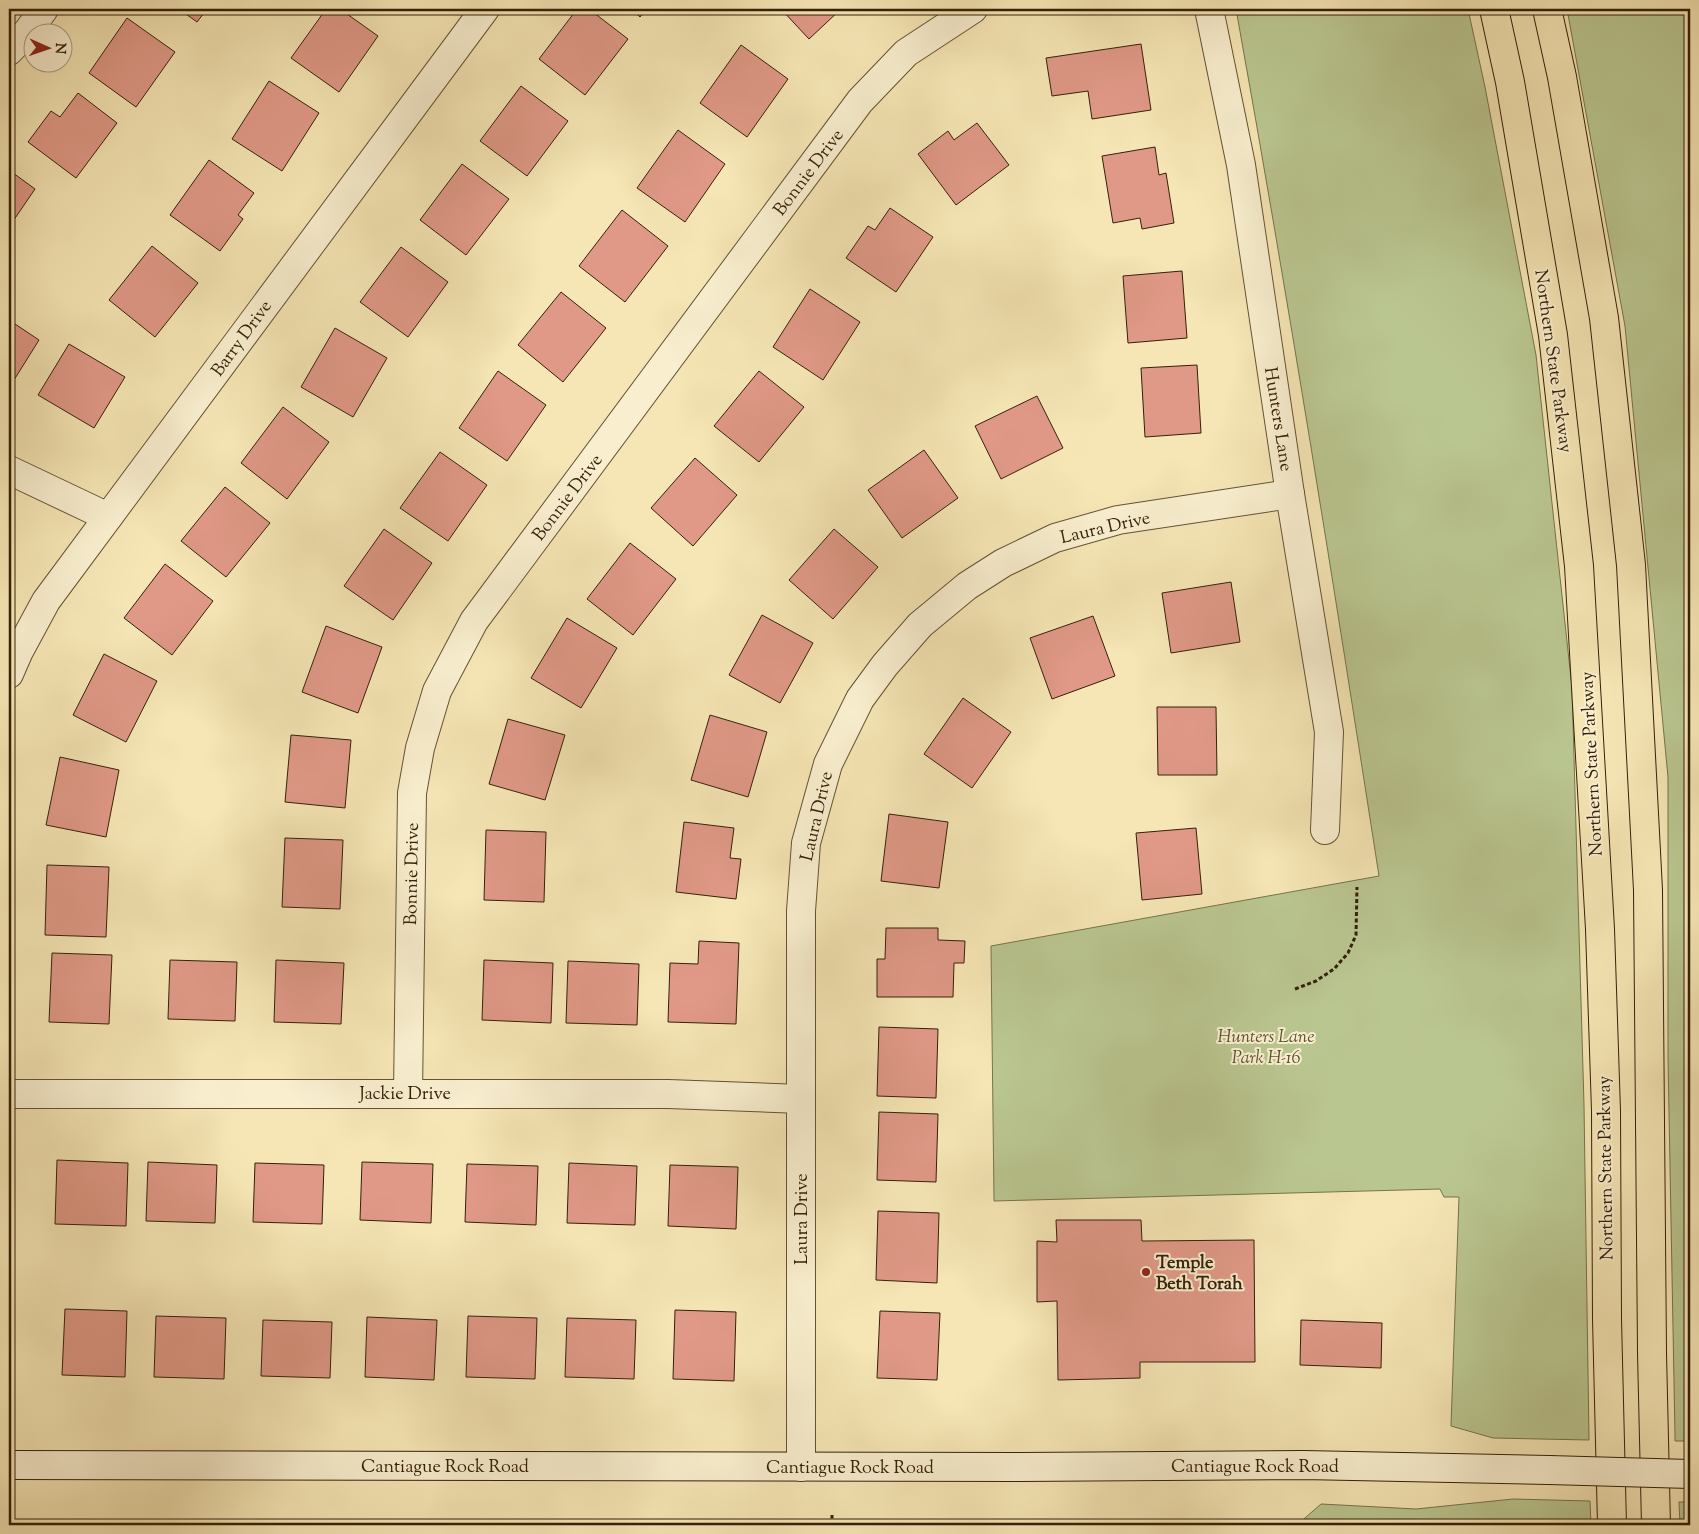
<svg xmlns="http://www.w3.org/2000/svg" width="1699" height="1534" font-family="'Sorts Mill Goudy',serif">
	<rect width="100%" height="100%" fill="#f6e6b5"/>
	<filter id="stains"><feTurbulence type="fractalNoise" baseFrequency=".004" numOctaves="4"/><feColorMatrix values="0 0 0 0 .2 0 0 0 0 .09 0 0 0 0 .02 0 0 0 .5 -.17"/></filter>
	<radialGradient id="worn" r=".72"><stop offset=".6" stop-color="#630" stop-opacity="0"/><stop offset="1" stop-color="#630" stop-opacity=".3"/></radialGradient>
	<g fill="#bac690" stroke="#77734c">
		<path d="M 1236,9 L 1468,9 L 1485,87 L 1536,355 L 1572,688 L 1584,1105 L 1589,1440 L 1493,1438 L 1451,1426 L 1459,1197 L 1444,1197 L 1440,1189 L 994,1201 L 991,946 L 1379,876 C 1334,586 1288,297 1236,9 Z"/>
		<polygon points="1567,9 1690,9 1690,1441 1675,1441 1675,1436 1668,1057 1668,777 1625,326"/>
		<polygon points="1513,1499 1590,1501 1591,1525 1297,1525 1321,1504 1416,1509"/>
		<polygon points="1679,1502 1690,1502 1690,1525 1680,1525"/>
	</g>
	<g fill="#e09987" stroke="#342009">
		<polygon points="179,9 207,9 197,22"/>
		<polygon points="326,9 340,9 378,36 339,92 291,58"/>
		<polygon points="577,9 589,9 628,39 585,95 539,59"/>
		<polygon points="631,9 647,9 640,17"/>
		<polygon points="781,9 841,9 809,39"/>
		<polygon points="127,18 175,52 136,107 89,73"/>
		<polygon points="1141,44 1151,110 1092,119 1088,91 1052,96 1046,58"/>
		<polygon points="741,45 788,79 747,137 700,103"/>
		<polygon points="269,81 319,113 282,171 232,139"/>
		<polygon points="521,86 568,121 527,176 480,141"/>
		<polygon points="78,93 117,123 76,178 28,142 51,111 60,117"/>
		<polygon points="977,123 1009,165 956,205 918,154 948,131 954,140"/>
		<polygon points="678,130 725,164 685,222 637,188"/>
		<polygon points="1155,147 1159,175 1166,173 1174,223 1142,229 1140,218 1113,223 1102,156"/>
		<polygon points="209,160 254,193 238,215 243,219 220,251 170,215"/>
		<polygon points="462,164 509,199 466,255 420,220"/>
		<polygon points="9,170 35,189 9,227"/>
		<polygon points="890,208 933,237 896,292 846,258 868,226 875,230"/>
		<polygon points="622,210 668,246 625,302 579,266"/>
		<polygon points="152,246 198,283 155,337 109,300"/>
		<polygon points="401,247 448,282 408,337 360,302"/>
		<polygon points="1182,271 1187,338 1128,343 1123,276"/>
		<polygon points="810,289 860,322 823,380 773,347"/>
		<polygon points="561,292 606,328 563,382 518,345"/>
		<polygon points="9,320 39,340 9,388"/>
		<polygon points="335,328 387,358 353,417 301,387"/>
		<polygon points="69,344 125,377 94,428 38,395"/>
		<polygon points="1197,365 1201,433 1145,437 1141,368"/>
		<polygon points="498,371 546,405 507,461 459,428"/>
		<polygon points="759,371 804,407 759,462 714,426"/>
		<polygon points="1037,396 1063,448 1001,479 975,426"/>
		<polygon points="283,407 329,442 287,499 241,463"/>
		<polygon points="924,450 958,498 902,538 868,490"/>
		<polygon points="440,452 487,485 448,541 400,508"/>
		<polygon points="695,458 737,495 693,546 651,508"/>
		<polygon points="225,487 270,523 226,577 181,541"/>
		<polygon points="384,529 432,563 393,620 344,586"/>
		<polygon points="834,529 878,567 833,619 789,580"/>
		<polygon points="630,543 676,579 633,635 587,599"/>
		<polygon points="165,564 213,601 172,655 124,618"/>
		<polygon points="1231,582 1240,642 1171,653 1162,593"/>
		<polygon points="762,615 813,643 780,703 729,675"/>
		<polygon points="1093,616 1115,676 1052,699 1030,638"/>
		<polygon points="567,618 617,648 581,708 531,678"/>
		<polygon points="326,626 382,647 358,713 302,692"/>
		<polygon points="104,654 157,681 126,742 73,715"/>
		<polygon points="963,698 1011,732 972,788 924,754"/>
		<polygon points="1157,707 1216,707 1217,775 1158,775"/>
		<polygon points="710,715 767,732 748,797 691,780"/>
		<polygon points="508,719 565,735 545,800 489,784"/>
		<polygon points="291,735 351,740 345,808 285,802"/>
		<polygon points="60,757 119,770 106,837 46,825"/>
		<polygon points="889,814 948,822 939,888 881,881"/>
		<polygon points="684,822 734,828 730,858 741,859 736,899 676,892"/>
		<polygon points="1196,828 1202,894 1142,900 1136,833"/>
		<polygon points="486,830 546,832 544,902 484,900"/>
		<polygon points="285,838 343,840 340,909 282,907"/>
		<polygon points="47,865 109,867 106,937 45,935"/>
		<polygon points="886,928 938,928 938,940 965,941 964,963 954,963 953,997 877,997 877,959 885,959"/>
		<polygon points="699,941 739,943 736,1024 668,1022 670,963 698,964"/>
		<polygon points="52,953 112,955 109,1024 49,1022"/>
		<polygon points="170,960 237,962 235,1021 168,1019"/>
		<polygon points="276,960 344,963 341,1024 274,1022"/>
		<polygon points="484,960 553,963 551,1023 482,1020"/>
		<polygon points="568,961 639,964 637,1025 566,1023"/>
		<polygon points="879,1027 938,1029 936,1098 877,1096"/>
		<polygon points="879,1112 938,1114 936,1182 877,1180"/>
		<polygon points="57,1160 128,1163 126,1226 55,1224"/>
		<polygon points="148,1162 217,1165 215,1223 146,1221"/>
		<polygon points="362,1162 433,1164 431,1223 360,1220"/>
		<polygon points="255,1163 324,1165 322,1224 253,1222"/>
		<polygon points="569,1163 637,1166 635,1225 567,1223"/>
		<polygon points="467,1164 538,1166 536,1225 465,1222"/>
		<polygon points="670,1165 738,1167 736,1229 668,1226"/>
		<polygon points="878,1211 939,1213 937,1283 876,1280"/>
		<polygon points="1056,1220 1141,1220 1142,1241 1254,1240 1255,1362 1140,1362 1140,1378 1058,1380 1057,1301 1037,1302 1037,1241 1057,1242"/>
		<polygon points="65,1309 127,1311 125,1377 62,1375"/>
		<polygon points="675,1310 736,1312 734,1381 673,1379"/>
		<polygon points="880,1311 940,1313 937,1380 877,1378"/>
		<polygon points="156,1316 226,1318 224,1379 154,1377"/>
		<polygon points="468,1316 537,1318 535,1379 466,1377"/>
		<polygon points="367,1317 437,1320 434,1380 365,1377"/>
		<polygon points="567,1318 636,1320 634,1379 565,1377"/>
		<polygon points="263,1320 332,1322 330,1378 261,1376"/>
		<polygon points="1301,1320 1382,1323 1381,1368 1300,1365"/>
	</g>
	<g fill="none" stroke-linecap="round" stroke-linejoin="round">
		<g stroke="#645234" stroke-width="30">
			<g id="minor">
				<polyline points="1209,9 1241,165 1290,494 1329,732 1325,830"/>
				<polyline points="9,51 28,31 44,9"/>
				<polyline points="9,470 108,517"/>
				<polyline points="9,674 19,651 46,601 485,9"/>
				<polyline points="408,1093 412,793 420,748 437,691 474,621 860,101 906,53 973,9"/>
				<polyline points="9,1094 668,1094 801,1099"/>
				<polyline points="801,1467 801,911 806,843 828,764 860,699 885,665 920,625 967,586 1003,563 1055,538 1118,520 1290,494"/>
			</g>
		</g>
		<g stroke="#342009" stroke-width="30">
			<polyline id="secondary" points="9,1465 1019,1467 1303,1465 1549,1470"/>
		</g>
		<g stroke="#342009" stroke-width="30">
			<g id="motorway">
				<polyline points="1494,9 1510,82 1553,335 1579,566 1600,929 1606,1111 1607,1319 1612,1525"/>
				<polyline points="1547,9 1562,77 1604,318 1631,565 1648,890 1652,1353 1656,1525"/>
			</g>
		</g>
		<g stroke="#342009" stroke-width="3" stroke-dasharray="4 2.5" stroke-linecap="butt">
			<polyline points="1295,989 1316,981 1334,969 1348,953 1356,935 1357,887"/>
			<polyline points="832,1525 832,1515"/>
		</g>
		<use href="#minor" stroke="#f9efcf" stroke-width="28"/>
		<use href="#secondary" stroke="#f9efcf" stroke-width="28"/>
		<use href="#motorway" stroke="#f6e6b5" stroke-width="28"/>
		<g stroke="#342009" stroke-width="30" stroke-linecap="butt">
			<polyline id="secondary-bridge" points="1549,1470 1690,1474"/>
		</g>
		<use href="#secondary-bridge" stroke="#f9efcf" stroke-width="28"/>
	</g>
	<circle fill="#8f2418" stroke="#f9efcf" stroke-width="2" cx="1146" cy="1272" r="5"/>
	<g text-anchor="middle" stroke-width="4" stroke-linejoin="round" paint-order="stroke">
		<g font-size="18" fill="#342009" stroke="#f9efcf">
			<text transform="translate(808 172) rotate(-53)" y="6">Bonnie Drive</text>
			<text transform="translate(241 338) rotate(-54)" y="6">Barry Drive</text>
			<text transform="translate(1554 361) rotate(82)" y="6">Northern State Parkway</text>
			<text transform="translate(1279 419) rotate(81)" y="6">Hunters Lane</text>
			<text transform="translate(567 497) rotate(-53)" y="6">Bonnie Drive</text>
			<text transform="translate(1105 527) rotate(-13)" y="6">Laura Drive</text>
			<text transform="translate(1591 764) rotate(-93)" y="6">Northern State Parkway</text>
			<text transform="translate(816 816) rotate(-77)" y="6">Laura Drive</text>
			<text transform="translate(411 874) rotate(-89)" y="6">Bonnie Drive</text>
			<text x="405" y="1099">Jackie Drive</text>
			<text transform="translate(1605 1168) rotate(-91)" y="6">Northern State Parkway</text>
			<text transform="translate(801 1219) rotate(-90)" y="6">Laura Drive</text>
			<text x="445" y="1472">Cantiague Rock Road</text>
			<text x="1255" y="1472">Cantiague Rock Road</text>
			<text x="850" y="1473">Cantiague Rock Road</text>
		</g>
		<g font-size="18" font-style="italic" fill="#5c5232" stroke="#f9efcf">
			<text x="1266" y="1042">Hunters Lane<tspan x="1266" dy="21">Park H-16</tspan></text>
		</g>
		<g font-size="18" font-weight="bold" fill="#342009" stroke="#f9efcf" text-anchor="start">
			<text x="1156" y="1268">Temple<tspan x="1156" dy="21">Beth Torah</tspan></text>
		</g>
	</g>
	<rect width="1699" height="1534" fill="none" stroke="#f6e6b5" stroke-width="30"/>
	<rect x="10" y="10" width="1679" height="1514" fill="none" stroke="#342009" stroke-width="2.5"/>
	<rect x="15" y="15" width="1669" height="1504" fill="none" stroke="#342009"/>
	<g transform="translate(48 48) rotate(92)"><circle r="24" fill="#f9efcf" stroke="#aa9c80"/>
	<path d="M0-4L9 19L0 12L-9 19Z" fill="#8f2418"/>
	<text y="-8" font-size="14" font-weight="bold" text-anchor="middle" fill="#342009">N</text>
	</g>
	<rect width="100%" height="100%" filter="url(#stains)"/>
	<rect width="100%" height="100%" fill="url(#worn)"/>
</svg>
